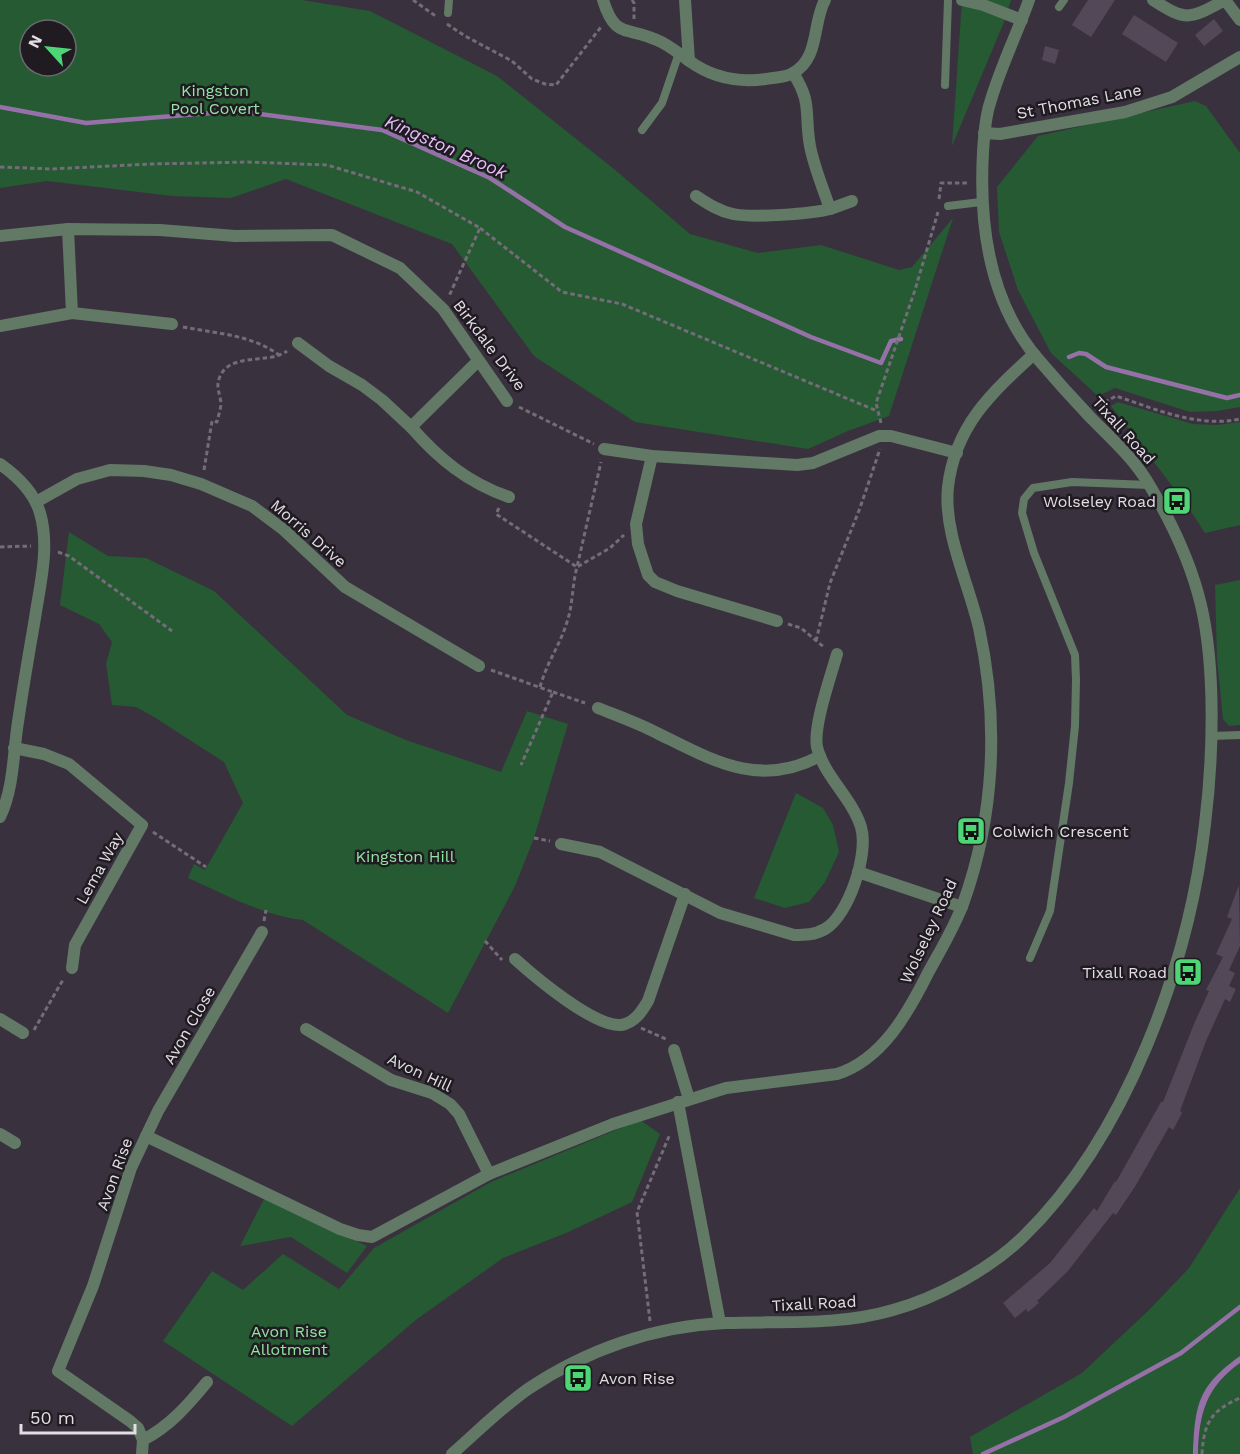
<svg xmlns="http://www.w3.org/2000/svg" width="1240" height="1454" font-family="'Work Sans',sans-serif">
	<rect width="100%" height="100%" fill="#3a313f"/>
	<g fill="#255a33" fill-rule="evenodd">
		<path d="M 0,0 L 302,0 L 370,11 L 497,76 L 614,169 L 690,234 L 758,253 L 821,245 L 899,270 L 912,267 L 953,218 L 889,416 L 848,431 L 808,449 L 635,422 L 534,356 L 452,244 L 286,179 L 231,198 L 172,196 L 47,181 L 0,188 ZM 30,30 L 66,30 L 66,66 L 30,66 Z"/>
		<polygon points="962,0 1011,0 1004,22 952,146"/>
		<polygon points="1195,101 1206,106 1240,153 1240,407 1217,411 1190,412 1115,388 1098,396 1051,353 1018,290 999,232 997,187 1038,136"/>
		<polygon points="1118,402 1193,424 1217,425 1240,422 1240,525 1205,533 1186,504 1111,406"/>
		<path d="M 69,532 L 108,556 L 146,558 L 214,591 L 347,715 L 406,740 L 501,772 L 527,711 L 568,724 L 534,838 L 515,886 L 448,1013 L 303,920 C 266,917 222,893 188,878 L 194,864 L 205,870 L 243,803 L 224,762 L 154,717 L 136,707 L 112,705 L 106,664 L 112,642 L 99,624 L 60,605 Z"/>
		<polygon points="1240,580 1240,725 1229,726 1223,719 1217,659 1215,585"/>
		<polygon points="796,793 823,808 833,825 839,852 825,882 809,902 785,908 754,898"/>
		<polygon points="640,1120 660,1134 632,1202 566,1233 503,1258 417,1319 292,1426 163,1341 212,1271 243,1290 283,1254 339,1289 374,1248 491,1182"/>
		<path d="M 1240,1188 L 1240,1356 C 1197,1388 1196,1403 1193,1454 L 973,1454 L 970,1437 L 1082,1373 L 1149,1310 L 1189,1268 Z"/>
		<polygon points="264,1199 367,1246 347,1273 291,1237 240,1246"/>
		<path d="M 1240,1363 L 1240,1454 L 1198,1454 C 1199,1414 1206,1387 1240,1363 Z"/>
	</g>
	<path fill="#9571a8" d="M 1240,1356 L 1240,1363 C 1206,1387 1199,1414 1198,1454 L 1193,1454 C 1195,1404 1198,1386 1240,1356 Z"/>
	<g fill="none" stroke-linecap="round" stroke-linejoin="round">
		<g stroke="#9571a8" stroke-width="4.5">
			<polyline points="0,107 86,123 236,111 382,130 490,178 565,227 811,337 881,363 891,341 901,339"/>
			<polyline points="1069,357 1079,353 1086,354 1106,367 1227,398 1240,395"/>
			<polyline points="983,1454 1064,1417 1181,1353 1240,1307"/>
		</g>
	</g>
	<g fill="#524857">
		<polygon points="1088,0 1115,0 1091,37 1072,25"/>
		<polygon points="1134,15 1178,43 1166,62 1122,34"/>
		<polygon points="1214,19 1223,31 1204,46 1195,35"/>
		<polygon points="1045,46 1059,50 1055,64 1042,60"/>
		<polygon points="1239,885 1240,946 1229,970 1235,973 1229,986 1236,989 1230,1002 1225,999 1206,1041 1180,1111 1182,1113 1173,1130 1169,1127 1136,1185 1116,1215 1113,1213 1068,1271 1037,1301 1039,1303 1028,1312 1026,1309 1015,1318 1003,1303 1050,1263 1094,1208 1097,1211 1115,1181 1116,1182 1161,1102 1163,1102 1194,1024 1209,991 1206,990 1223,957 1216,954 1232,919 1227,917"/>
	</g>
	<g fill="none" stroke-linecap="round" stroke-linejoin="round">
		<g stroke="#746c79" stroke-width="3" stroke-dasharray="4.5 3" stroke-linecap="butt">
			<polyline points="413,0 437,17"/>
			<polyline points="632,0 634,3 634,19"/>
			<polyline points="447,24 465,36 512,61 532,79 545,84 556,85 601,27"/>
			<polyline points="0,167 52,169 151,164 248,162 327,165 417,192 480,228 449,296"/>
			<polyline points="939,199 941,183 969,183"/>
			<polyline points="480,228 562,292 622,304 877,411"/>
			<path d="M 183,327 C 214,333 253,335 279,355"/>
			<path d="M 1098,406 L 1116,396 C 1155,409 1198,428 1240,419"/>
			<polyline points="519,407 594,444"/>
			<polyline points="881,423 876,403 915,290 938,212"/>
			<path d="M 204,470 L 212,421 L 217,422 C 218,416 221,409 221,403 C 220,394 216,387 219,379 C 228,351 269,365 287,351"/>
			<polyline points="499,508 496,514 577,567 601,462"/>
			<polyline points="0,547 31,546"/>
			<polyline points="58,552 69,556 172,631"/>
			<polyline points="788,624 801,628 825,648"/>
			<polyline points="816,641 830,583 860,508 880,449"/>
			<polyline points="491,670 553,692 521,765"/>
			<path d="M 540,687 C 547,662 560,645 567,622 C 573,605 572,585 577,567 L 610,548 L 624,535"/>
			<polyline points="553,692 585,703"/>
			<polyline points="153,832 206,867"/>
			<polyline points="534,838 550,841"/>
			<polyline points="264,921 266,910"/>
			<polyline points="485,941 502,960"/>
			<polyline points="641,1028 668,1040"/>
			<polyline points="34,1030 64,978"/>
			<polyline points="650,1321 637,1212 670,1134"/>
			<path d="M 1202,1454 C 1204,1422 1211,1411 1240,1398"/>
		</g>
		<g stroke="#617965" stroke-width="8">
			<polyline points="1059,7 1064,0"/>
			<polyline points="448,13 449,0"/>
			<polyline points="945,85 948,0"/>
			<polyline points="642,130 662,103 679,53"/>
			<polyline points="948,206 981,202"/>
			<polyline points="1211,736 1240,735"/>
			<polyline points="1030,958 1050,911 1069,783 1075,726 1076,680 1075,655 1034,553 1022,513 1024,499 1033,488 1072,482 1149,485"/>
		</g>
		<g stroke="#617965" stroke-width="12">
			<path d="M 603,0 C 615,39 626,26 657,40 C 669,45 678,53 688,60 C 712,78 737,83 766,79 C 775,77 785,78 793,73 C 820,58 812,24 825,0"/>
			<polyline points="685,0 689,61"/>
			<polyline points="962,0 983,5 1022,20"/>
			<path d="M 1153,0 C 1187,22 1190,19 1225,0"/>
			<polyline points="1225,0 1240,20"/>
			<polyline points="984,133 1000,134 1125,112 1172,97 1240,57"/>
			<path d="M 696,196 C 708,204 719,211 733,214 C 753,218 811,214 830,209 C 823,188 814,167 810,146 C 804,113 813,104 793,73"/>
			<polyline points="830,209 852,201"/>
			<polyline points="0,236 68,229 160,230 235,236 332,235 400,268 443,309 507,401"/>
			<polyline points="72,313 172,324"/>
			<polyline points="0,326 72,313 68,229"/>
			<polyline points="298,343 329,366 362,385 382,400 411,427 478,361"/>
			<path d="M 411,427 C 439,459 468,483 509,497"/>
			<polyline points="604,449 652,456 797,465 813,463 879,436 891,436 957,453"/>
			<polyline points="652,456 636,524 638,544 648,575 655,582 677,591 777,621"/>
			<path d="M 0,464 C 17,476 34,492 40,513 C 50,547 40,584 35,618 C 29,653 23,687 18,722 C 13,753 14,788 0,817"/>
			<polyline points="36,502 77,479 110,470 144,471 171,475 201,484 252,506 284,530 345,587 479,666"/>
			<path d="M 598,708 C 618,716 638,723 657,733 C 712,760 759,789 820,756"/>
			<polyline points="14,748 44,754 69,764 142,825 75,945 72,968"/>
			<path d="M 561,844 L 600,852 L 720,913 L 794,935 C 804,935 815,935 825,929 C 849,915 869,853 861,827 C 852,798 824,776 817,747 C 813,726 831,676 837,654"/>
			<polyline points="858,872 962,907"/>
			<path d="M 515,959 C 535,977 594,1027 621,1025 C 635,1023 642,1011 648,1001 L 685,894"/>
			<polyline points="0,1019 23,1033"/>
			<polyline points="306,1029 391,1080 432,1093 450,1104 459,1114 489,1174"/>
			<polyline points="674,1050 689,1099"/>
			<polyline points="678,1102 720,1323"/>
			<polyline points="0,1134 15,1143"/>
			<path d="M 146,1136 L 340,1229 L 358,1235 L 372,1237 L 489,1174 L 613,1124 L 726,1088 L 837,1074 C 882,1060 908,1013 928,973 C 940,951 954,928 963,904 C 995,815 999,720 979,628 C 969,584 943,532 948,487 C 955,426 991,393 1034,354"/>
			<polyline points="143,1440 138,1428 130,1421 58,1371 93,1286 131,1168 158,1111 262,932"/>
			<path d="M 142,1454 L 143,1440 C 170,1426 188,1405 207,1382"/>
		</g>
		<path stroke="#617965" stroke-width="12" d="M 452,1454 C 477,1432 501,1408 528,1389 C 586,1350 654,1326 725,1323 C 780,1321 839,1326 893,1310 C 937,1298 990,1269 1023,1237 C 1126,1137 1189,965 1205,824 C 1213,759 1216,669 1201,605 C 1191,563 1172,523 1150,486 C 1135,460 1112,439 1091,418 C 1073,399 1055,379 1038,359 C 989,302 979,224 983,152 C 984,136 985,118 990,103 C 1000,68 1017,34 1029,0"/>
	</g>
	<defs>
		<g id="bus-square" transform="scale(1.5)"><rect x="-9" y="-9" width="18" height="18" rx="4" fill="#4ed676" stroke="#1f1b21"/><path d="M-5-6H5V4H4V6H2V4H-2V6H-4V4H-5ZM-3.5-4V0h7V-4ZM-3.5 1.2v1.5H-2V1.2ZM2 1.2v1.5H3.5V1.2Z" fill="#111"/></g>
	</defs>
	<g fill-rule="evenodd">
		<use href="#bus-square" x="1177" y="501"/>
		<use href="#bus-square" x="971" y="831"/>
		<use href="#bus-square" x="1188" y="972"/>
		<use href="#bus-square" x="578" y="1378"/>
	</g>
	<g text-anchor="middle" stroke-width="5" stroke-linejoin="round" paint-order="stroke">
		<g font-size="16" fill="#91e4a2" stroke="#1f1b21">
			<text x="215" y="96">Kingston<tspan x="215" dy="18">Pool Covert</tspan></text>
			<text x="405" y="862">Kingston Hill</text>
			<text x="289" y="1337">Avon Rise<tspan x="289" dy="18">Allotment</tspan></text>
		</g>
		<g font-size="16" fill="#e3dde6" stroke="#1f1b21">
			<text transform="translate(1079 101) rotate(-11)" y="6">St Thomas Lane</text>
			<text transform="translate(490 345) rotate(53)" y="6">Birkdale Drive</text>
			<text transform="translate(1124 430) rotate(48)" y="6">Tixall Road</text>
			<text transform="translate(309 533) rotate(41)" y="6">Morris Drive</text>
			<text transform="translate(99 868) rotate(-61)" y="6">Lema Way</text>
			<text transform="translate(928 931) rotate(-65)" y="6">Wolseley Road</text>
			<text transform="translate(189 1025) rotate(-60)" y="6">Avon Close</text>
			<text transform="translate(420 1072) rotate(25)" y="6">Avon Hill</text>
			<text transform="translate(114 1174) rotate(-70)" y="6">Avon Rise</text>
			<text transform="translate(814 1303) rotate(-3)" y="6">Tixall Road</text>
		</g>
		<g font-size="16" fill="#e3dde6" stroke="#1f1b21" text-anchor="end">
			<text x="1156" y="507">Wolseley Road</text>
			<text x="992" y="837" text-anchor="start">Colwich Crescent</text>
			<text x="1167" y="978">Tixall Road</text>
			<text x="599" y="1384" text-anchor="start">Avon Rise</text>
		</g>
		<g font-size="18" font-style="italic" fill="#e6bdfd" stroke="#1f1b21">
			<text transform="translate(446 147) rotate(24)" y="6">Kingston Brook</text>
		</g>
	</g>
	<g transform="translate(48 48) rotate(297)"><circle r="28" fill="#1f1b21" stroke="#6d6970" stroke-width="1.5"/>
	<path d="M0-4.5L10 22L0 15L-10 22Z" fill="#4ed676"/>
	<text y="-9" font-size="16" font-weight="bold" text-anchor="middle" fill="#e3dde6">N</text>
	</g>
	<path d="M21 1424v9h114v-9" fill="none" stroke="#e3dde6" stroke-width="3"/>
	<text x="30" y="1424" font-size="18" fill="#e3dde6" stroke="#1f1b21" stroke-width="4.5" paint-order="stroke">50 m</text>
</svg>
